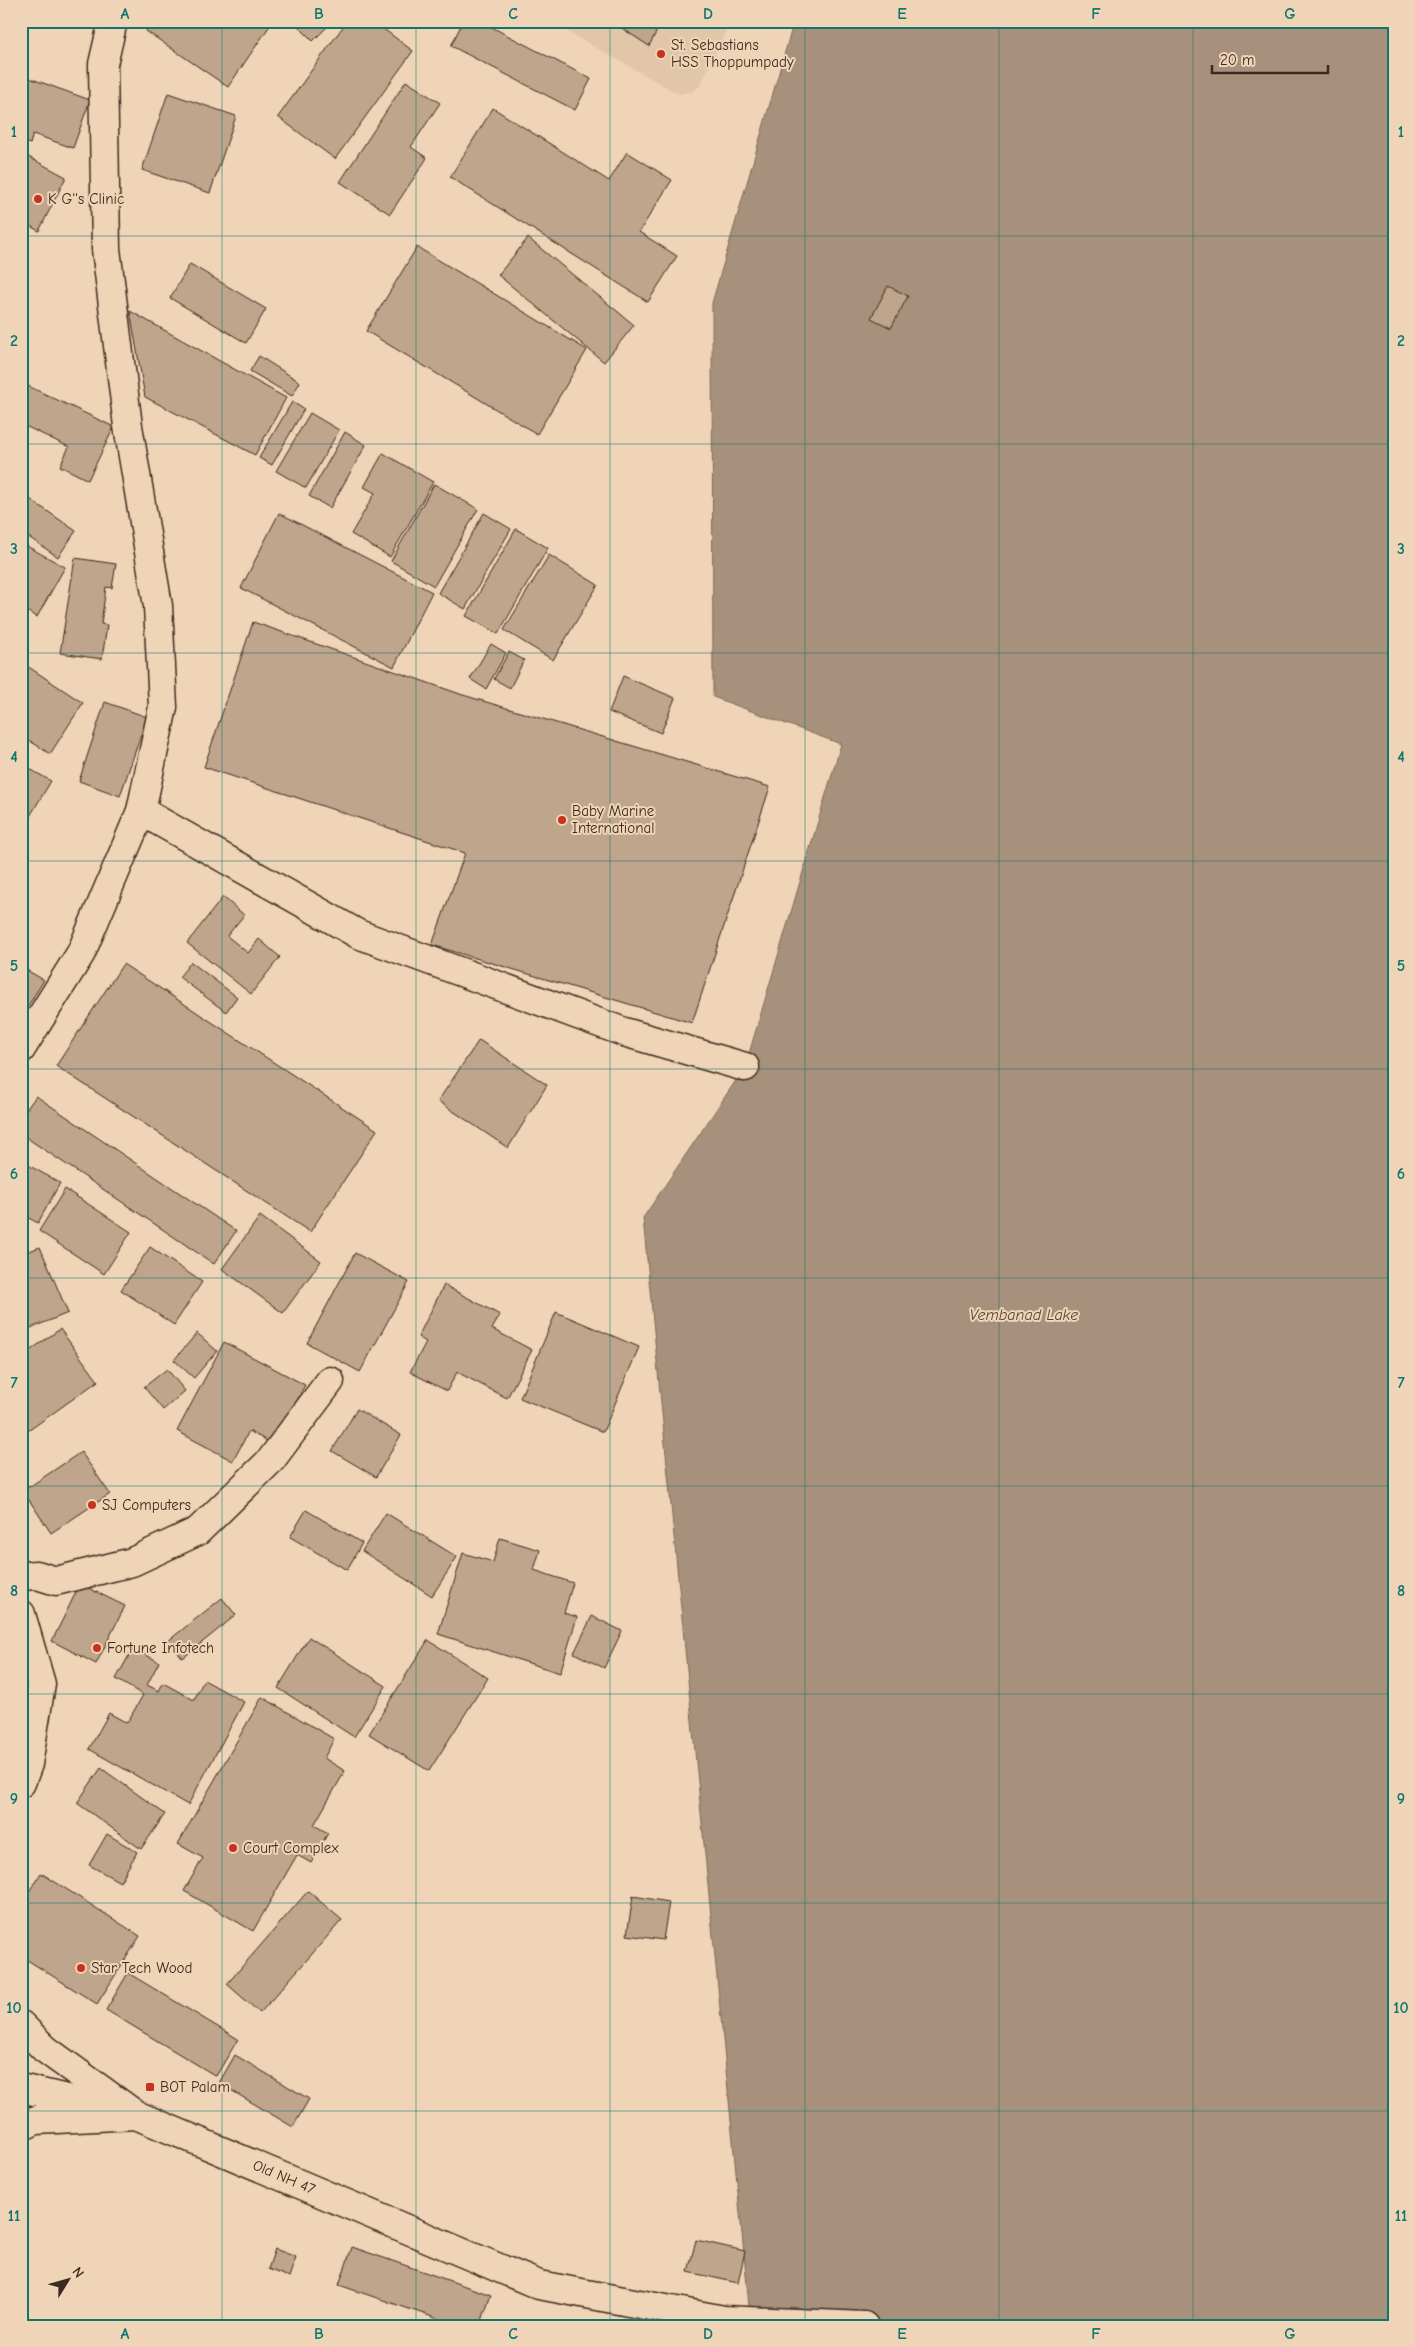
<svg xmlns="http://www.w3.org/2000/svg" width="1415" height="2347" font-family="'Comic Neue',sans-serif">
	<rect width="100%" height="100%" fill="#f0d4b7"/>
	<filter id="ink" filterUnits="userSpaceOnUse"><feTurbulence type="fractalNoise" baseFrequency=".02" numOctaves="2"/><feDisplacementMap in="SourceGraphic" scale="10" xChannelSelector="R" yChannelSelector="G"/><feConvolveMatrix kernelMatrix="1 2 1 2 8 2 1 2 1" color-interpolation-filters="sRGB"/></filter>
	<g filter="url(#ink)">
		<polygon fill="#e1c6aa" points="548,21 731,21 700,86 692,92 679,94"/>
		<polygon fill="#a8917b" stroke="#7c6856" points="794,21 1394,21 1394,2326 751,2326 643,1218 745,1067 841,744 713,697 712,303"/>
		<g fill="#bea58c" stroke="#3b2a1e">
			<polygon points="152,21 273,21 228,87 146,31"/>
			<polygon points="293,21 333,21 313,41"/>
			<polygon points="347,21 373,21 413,51 335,159 278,117"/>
			<polygon points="463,21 480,21 591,79 575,110 451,46"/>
			<polygon points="611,21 662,21 649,46"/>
			<polygon points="21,75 90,100 73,148 33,134 30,144 21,141"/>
			<polygon points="406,81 440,103 411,147 427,158 390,214 340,182"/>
			<polygon points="168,93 236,116 210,193 142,170"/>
			<polygon points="493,108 609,181 627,152 672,180 639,232 677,256 648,302 450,177"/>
			<polygon points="21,153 66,177 39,231 21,221"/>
			<polygon points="528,238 634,325 604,362 498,275"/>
			<polygon points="417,247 587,350 537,434 366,331"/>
			<polygon points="190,264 266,309 246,343 170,298"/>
			<polygon points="888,286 908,296 891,328 871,318"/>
			<polygon points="130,311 286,398 255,455 145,397"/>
			<polygon points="259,356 300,382 292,396 250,371"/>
			<polygon points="28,386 114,427 88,480 60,466 69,447 21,424 21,400"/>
			<polygon points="292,402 304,409 272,465 259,458"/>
			<polygon points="310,413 339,430 306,488 276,471"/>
			<polygon points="345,432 366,445 330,508 309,496"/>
			<polygon points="383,453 433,482 390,557 351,534 375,493 364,487"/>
			<polygon points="434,484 478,509 434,586 391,561"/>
			<polygon points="24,495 76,531 58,557 21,532 21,499"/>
			<polygon points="279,513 432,592 394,667 241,588"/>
			<polygon points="484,513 511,529 465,609 438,593"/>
			<polygon points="516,529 548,548 498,634 466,616"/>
			<polygon points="21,543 65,567 37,617 21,608"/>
			<polygon points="549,555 598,585 553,660 504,630"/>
			<polygon points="75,558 116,564 112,588 106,587 101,624 107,625 102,659 60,653"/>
			<polygon points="253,622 463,695 770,787 692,1023 432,945 465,853 204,767"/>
			<polygon points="491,644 506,653 486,689 470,679"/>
			<polygon points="509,652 524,660 510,688 494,679"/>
			<polygon points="21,662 83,703 50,754 21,735"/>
			<polygon points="623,676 675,698 661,733 609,712"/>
			<polygon points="105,702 147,717 120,796 79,781"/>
			<polygon points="21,764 51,781 21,831"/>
			<polygon points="223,897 244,915 227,936 248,953 259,939 280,957 251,994 187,943"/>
			<polygon points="191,962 237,997 226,1012 179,977"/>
			<polygon points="123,964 377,1130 310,1232 56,1066"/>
			<polygon points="21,967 44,980 21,1017"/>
			<polygon points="479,1040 547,1085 508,1148 438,1101"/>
			<polygon points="36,1096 236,1231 214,1264 21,1134 21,1117"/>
			<polygon points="21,1161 60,1183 38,1223 21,1214"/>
			<polygon points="65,1189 131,1232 104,1274 39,1231"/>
			<polygon points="260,1216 321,1261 283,1313 222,1269"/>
			<polygon points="40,1247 68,1313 21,1332 21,1254"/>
			<polygon points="150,1247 202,1282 174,1325 121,1290"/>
			<polygon points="355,1253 409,1282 360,1372 307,1343"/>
			<polygon points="444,1285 500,1315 492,1329 532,1350 507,1398 457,1372 447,1391 410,1372 426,1342 418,1337"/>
			<polygon points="556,1312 639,1347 603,1432 520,1398"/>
			<polygon points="60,1329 98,1381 21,1436 21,1357"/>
			<polygon points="197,1333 217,1351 194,1378 174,1360"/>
			<polygon points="224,1342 305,1385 274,1445 249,1431 233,1461 177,1431"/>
			<polygon points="167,1369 185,1391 163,1410 144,1387"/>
			<polygon points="357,1409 401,1435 376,1477 332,1451"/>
			<polygon points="81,1452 110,1494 51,1533 23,1491"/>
			<polygon points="306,1510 362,1543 347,1570 290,1537"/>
			<polygon points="386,1513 457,1557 432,1596 362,1551"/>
			<polygon points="500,1538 540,1550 534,1570 573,1583 564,1613 577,1617 560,1673 438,1634 463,1553 493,1562"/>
			<polygon points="80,1584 125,1606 96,1664 52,1641"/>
			<polygon points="222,1598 236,1615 183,1658 168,1641"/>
			<polygon points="592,1616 622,1631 604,1668 574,1653"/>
			<polygon points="309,1637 386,1686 354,1737 278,1688"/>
			<polygon points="428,1640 488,1678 429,1771 369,1734"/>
			<polygon points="133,1648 159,1662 147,1685 159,1691 163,1683 194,1700 204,1680 244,1702 188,1805 89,1749 109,1713 127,1723 143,1695 116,1679"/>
			<polygon points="262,1697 334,1739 324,1758 345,1771 314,1825 328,1833 311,1863 297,1855 253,1931 184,1891 203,1858 178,1844"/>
			<polygon points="101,1768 165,1814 141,1849 77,1803"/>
			<polygon points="107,1834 137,1852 120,1882 89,1865"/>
			<polygon points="41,1873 140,1936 97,2004 21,1956 21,1904"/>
			<polygon points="308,1891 342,1920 260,2013 227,1984"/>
			<polygon points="633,1896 669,1902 663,1940 627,1935"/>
			<polygon points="128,1973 238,2039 216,2076 106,2010"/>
			<polygon points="235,2055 309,2099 293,2127 219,2083"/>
			<polygon points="696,2240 745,2251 738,2283 688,2272"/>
			<polygon points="352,2247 491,2295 480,2326 459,2326 339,2285"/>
			<polygon points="275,2249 296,2257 289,2277 268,2269"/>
		</g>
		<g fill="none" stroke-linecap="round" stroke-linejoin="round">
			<g stroke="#3b2a1e" stroke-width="31">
				<g id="minor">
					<polyline points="141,811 358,934 624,1032 745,1067"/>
					<polyline points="21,1576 37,1575 56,1581 132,1562 198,1531 271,1460 330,1381"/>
				</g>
			</g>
			<g stroke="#3b2a1e" stroke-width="31">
				<g id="major">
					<polyline points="21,1049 81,953 141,811 163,707 158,606 128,426 106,249 103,64 113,21"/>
					<polyline points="21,1614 41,1684 28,1764 21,1783"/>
					<polyline points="21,2025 45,2049 136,2115"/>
					<polyline points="21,2088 105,2108"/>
					<polyline points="21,2127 36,2120 136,2115 539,2285 724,2320 864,2326"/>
				</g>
			</g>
			<use href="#minor" stroke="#f0d4b7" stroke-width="28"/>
			<use href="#major" stroke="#f0d4b7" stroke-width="28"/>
		</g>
	</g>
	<path fill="none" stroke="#0f766e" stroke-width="1" stroke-opacity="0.55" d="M 222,21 L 222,2326M 416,21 L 416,2326M 610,21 L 610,2326M 805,21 L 805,2326M 999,21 L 999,2326M 1193,21 L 1193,2326M 21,236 L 1394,236M 21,444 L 1394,444M 21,653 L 1394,653M 21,861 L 1394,861M 21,1069 L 1394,1069M 21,1278 L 1394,1278M 21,1486 L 1394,1486M 21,1694 L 1394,1694M 21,1903 L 1394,1903M 21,2111 L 1394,2111"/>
	<g fill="#c8321e" stroke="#f0d4b7" stroke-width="2">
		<circle cx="661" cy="54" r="5"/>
		<circle cx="38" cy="199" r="5"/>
		<circle cx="562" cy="820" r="5"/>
		<circle cx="92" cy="1505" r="5"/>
		<circle cx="97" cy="1648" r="5"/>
		<circle cx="233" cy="1848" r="5"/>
		<circle cx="81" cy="1968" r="5"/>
		<rect x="145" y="2082" width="10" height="10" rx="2.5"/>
	</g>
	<g text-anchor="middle" stroke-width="4" stroke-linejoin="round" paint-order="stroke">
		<g font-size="15" fill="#3b2a1e" stroke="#f0d4b7" text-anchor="start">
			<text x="671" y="50">St. Sebastians<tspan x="671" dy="17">HSS Thoppumpady</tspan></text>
			<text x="48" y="204">K G''s Clinic</text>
			<text x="572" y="816">Baby Marine<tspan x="572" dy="17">International</tspan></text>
			<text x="102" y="1510">SJ Computers</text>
			<text x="107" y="1653">Fortune Infotech</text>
			<text x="243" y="1853">Court Complex</text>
			<text x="91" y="1973">Star Tech Wood</text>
			<text x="160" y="2092">BOT Palam</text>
		</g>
		<g font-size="15" fill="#3b2a1e" stroke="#f0d4b7">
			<text transform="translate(284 2177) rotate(23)" y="5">Old NH 47</text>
		</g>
		<g font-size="16" font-style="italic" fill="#564435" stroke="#f0d4b7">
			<text x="1024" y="1320">Vembanad Lake</text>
		</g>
	</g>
	<rect width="1415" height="2347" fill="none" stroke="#f0d4b7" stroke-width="55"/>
	<g transform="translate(68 2280) rotate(53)" stroke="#f0d4b7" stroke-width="4" paint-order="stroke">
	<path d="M0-4L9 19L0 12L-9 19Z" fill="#3b2a1e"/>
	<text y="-8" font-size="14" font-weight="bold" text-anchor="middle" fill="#3b2a1e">N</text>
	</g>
	<path d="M1212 65v8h116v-8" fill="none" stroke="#3b2a1e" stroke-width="2.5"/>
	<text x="1220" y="65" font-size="15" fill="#3b2a1e" stroke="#f0d4b7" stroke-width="4" paint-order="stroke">20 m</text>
	<rect x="28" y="28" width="1360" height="2292" fill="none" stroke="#0f766e" stroke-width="2"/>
	<g font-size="16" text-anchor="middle" font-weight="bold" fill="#0f766e">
		<text x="125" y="19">A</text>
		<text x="319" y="19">B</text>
		<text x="513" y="19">C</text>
		<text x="708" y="19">D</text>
		<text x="902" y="19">E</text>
		<text x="1096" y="19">F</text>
		<text x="1290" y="19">G</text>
		<text x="14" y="137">1</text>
		<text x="1401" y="137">1</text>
		<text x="14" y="346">2</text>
		<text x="1401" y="346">2</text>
		<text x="14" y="554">3</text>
		<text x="1401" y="554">3</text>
		<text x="14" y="762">4</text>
		<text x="1401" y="762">4</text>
		<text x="14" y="971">5</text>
		<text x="1401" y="971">5</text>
		<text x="14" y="1179">6</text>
		<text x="1401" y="1179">6</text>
		<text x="14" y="1388">7</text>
		<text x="1401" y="1388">7</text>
		<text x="14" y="1596">8</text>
		<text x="1401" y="1596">8</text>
		<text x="14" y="1804">9</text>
		<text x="1401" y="1804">9</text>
		<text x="14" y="2013">10</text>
		<text x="1401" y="2013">10</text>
		<text x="14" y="2221">11</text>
		<text x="1401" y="2221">11</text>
		<text x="125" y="2339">A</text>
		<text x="319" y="2339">B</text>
		<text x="513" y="2339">C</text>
		<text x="708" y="2339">D</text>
		<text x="902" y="2339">E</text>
		<text x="1096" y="2339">F</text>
		<text x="1290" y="2339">G</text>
	</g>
</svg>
